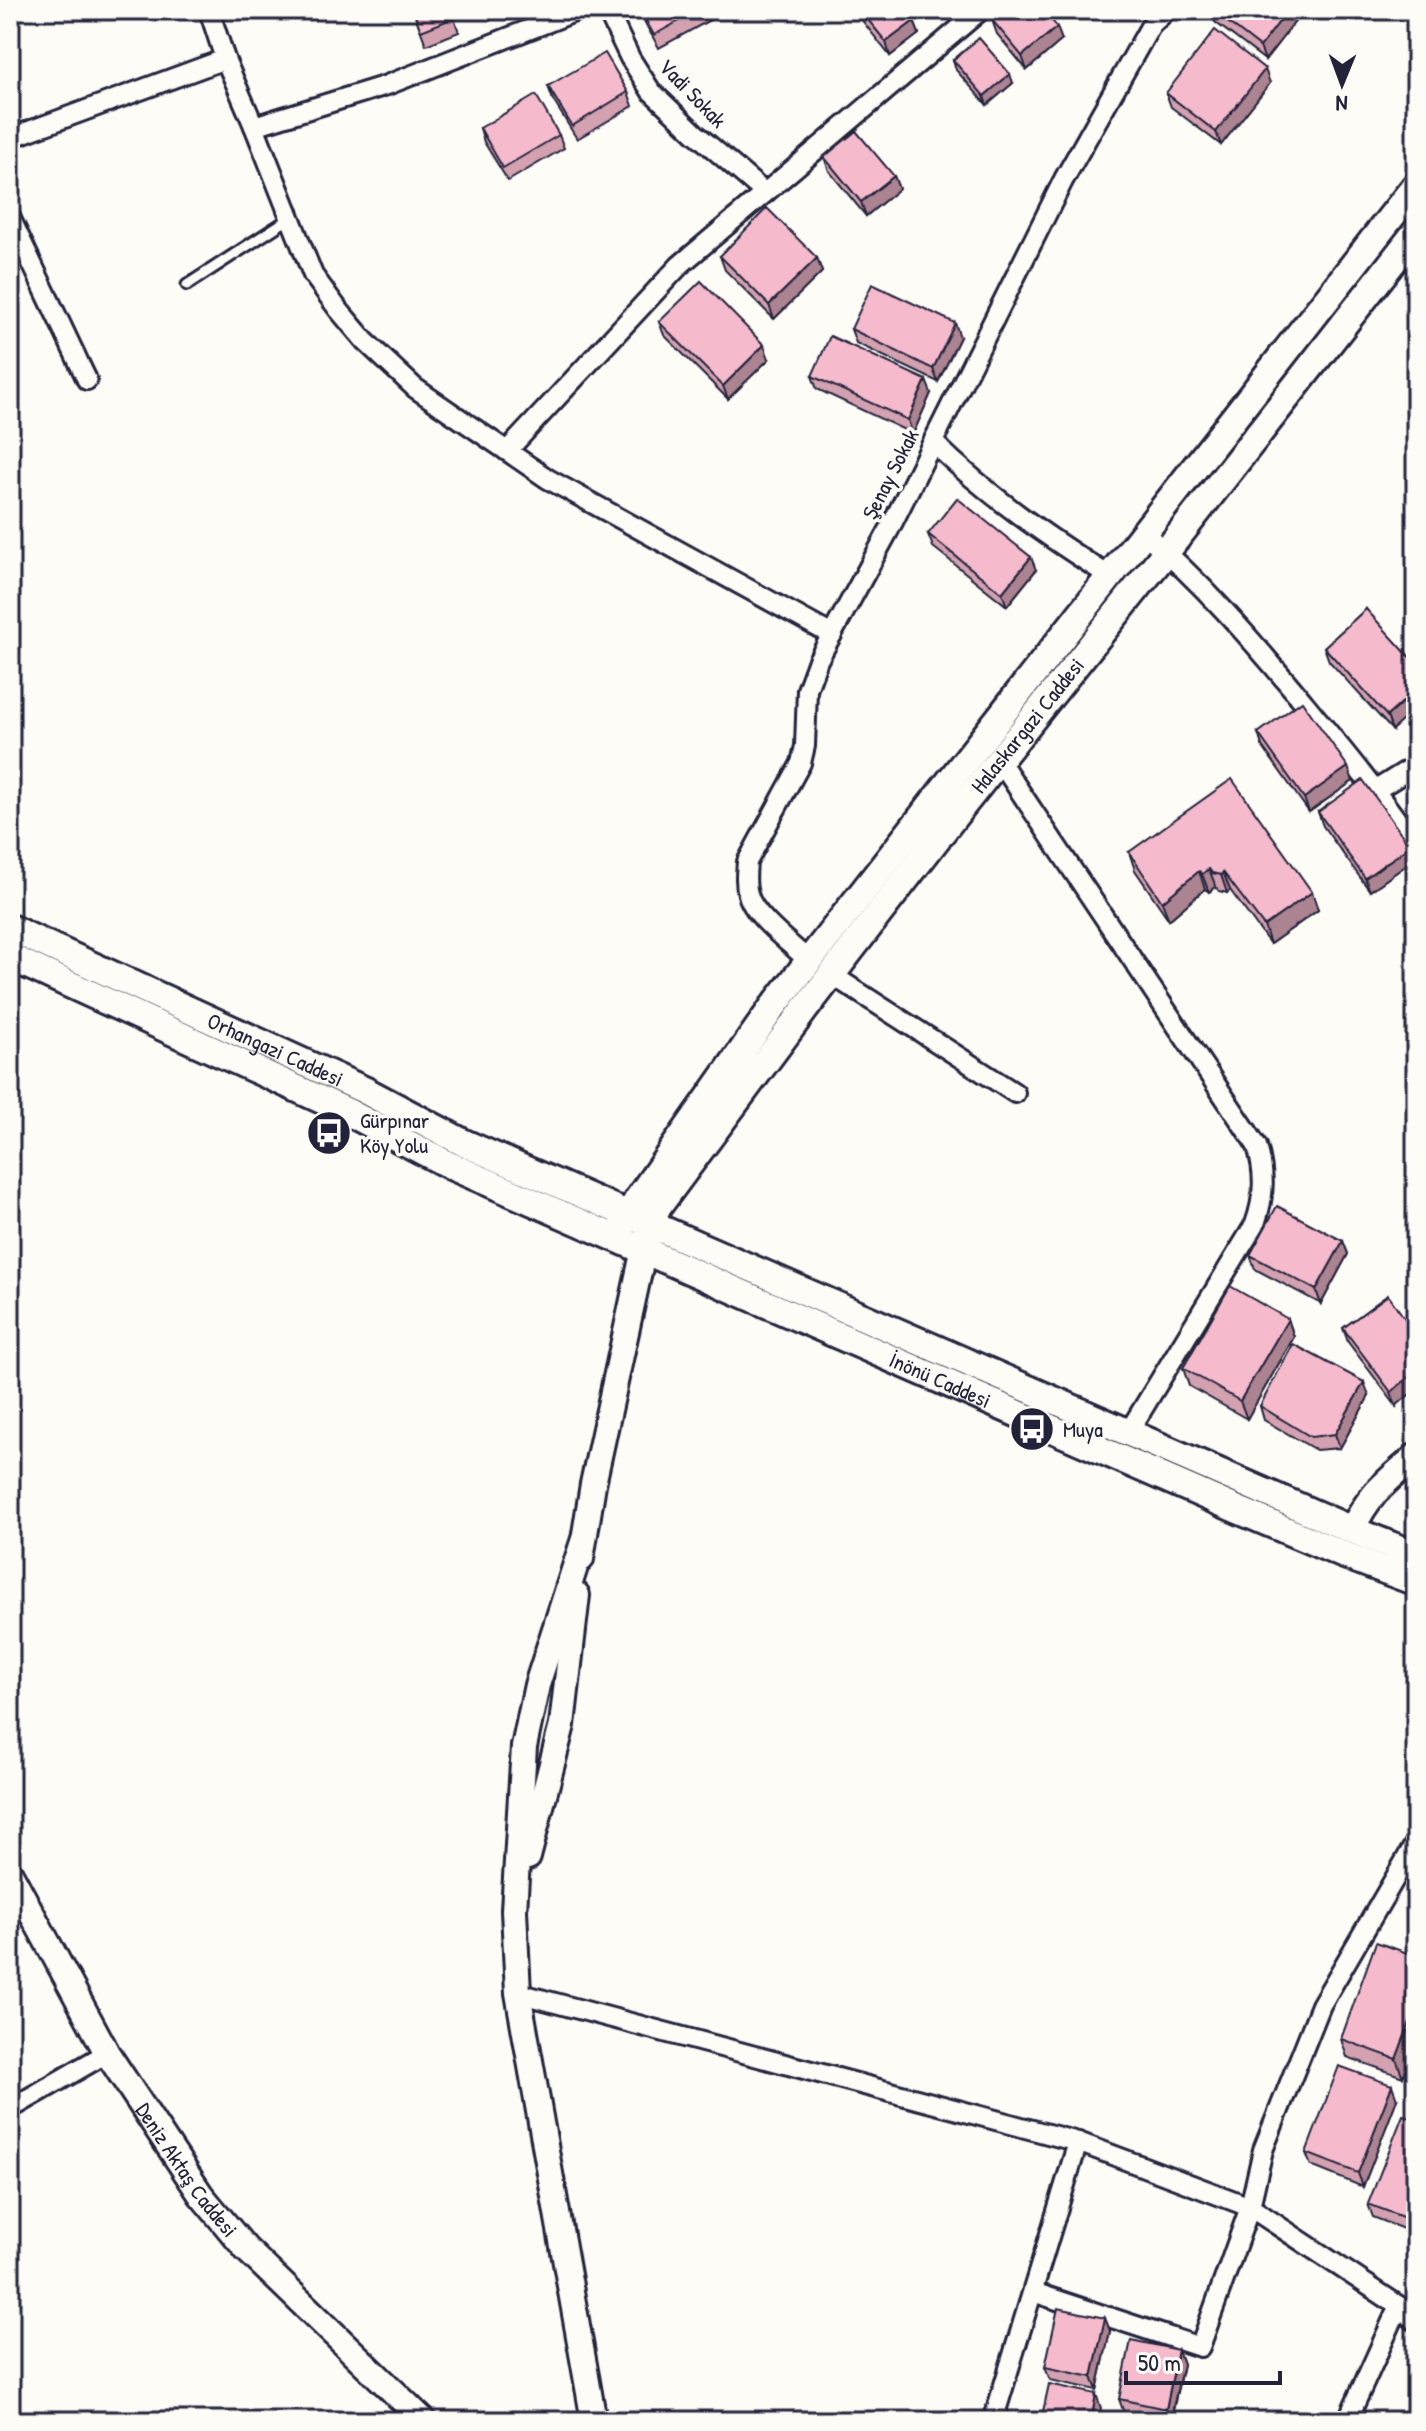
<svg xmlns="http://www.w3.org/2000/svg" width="1426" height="2431" font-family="'Patrick Hand',sans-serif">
	<rect width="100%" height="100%" fill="#fdfcf7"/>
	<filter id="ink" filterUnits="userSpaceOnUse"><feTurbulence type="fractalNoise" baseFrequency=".0125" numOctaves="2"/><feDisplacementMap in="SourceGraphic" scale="16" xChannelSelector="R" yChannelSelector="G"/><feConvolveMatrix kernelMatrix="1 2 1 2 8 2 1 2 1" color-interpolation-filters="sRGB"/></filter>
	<g filter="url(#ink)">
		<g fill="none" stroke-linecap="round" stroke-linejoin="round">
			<g stroke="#22223b" stroke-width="15">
				<polyline id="service" points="187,285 290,218"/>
			</g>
			<g stroke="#22223b" stroke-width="24">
				<g id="minor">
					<polyline points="209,10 225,59 254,126 387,85 579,10"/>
					<polyline points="607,10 630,58 651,91 695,133 765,193"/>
					<polyline points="254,126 313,275 338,309 365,341 415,388 548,479 832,635"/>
					<polyline points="10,138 225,59"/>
					<polyline points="10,217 87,380"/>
					<path d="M 933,442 C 987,495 1047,537 1111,577"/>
					<polyline points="507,451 680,265 981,10"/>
					<path d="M 1145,534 C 1201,581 1249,637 1296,693 C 1338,744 1379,793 1416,847"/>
					<path d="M 999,760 L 1257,1146 C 1265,1173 1265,1196 1255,1224 L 1128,1433"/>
					<polyline points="1376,790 1416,765"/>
					<path d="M 809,961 C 792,945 753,916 748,894 C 745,884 746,873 747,862 L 801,763 L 805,746 L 807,690 L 818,660 L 889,530 L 1064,179 L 1151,25 L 1167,10"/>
					<polyline points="832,975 1015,1093"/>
					<polyline points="518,1993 1078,2142 1250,2207 1399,2306 1416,2322"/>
					<polyline points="10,2109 107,2053"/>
					<polyline points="1033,2292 1200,2347 1250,2207 1263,2150 1321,2005 1416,1842"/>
					<polyline points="993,2421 1078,2142"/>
					<polyline points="1347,2421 1399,2306"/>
				</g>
			</g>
			<g stroke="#22223b" stroke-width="30">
				<g id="tertiary">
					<path d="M 1352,1530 C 1369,1493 1386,1482 1416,1456"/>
					<polyline points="583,1542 537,1685 524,1747 514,1910 518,1993 594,2421"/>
					<polyline points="581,1559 593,1484 644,1249"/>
					<polyline points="528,1857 562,1725 577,1595"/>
					<path id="s1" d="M 10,1873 L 107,2053 L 201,2195 L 246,2249 L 424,2421"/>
				</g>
			</g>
			<g stroke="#22223b" stroke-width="32">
				<g id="secondary">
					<path id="s2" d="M 10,928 L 364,1090 L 464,1143 L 1352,1530 L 1416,1555"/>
					<path id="s3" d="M 10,957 L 348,1112 L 451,1166 L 1236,1509 L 1342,1554 L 1416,1582"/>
					<polyline points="621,1229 638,1199 773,1007 1416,185"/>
					<path id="s4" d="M 646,1242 L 657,1208 L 805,1009 L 956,814 L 1166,552 L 1416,232"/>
				</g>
			</g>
			<use href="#service" stroke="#fdfcf7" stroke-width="9"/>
			<use href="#minor" stroke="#fdfcf7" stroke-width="18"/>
			<use href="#tertiary" stroke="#fdfcf7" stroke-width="24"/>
			<use href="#secondary" stroke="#fdfcf7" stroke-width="26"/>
		</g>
		<g fill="#d3a1b0" stroke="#22223b" stroke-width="2">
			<polygon points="413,10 451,10 459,32 426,45"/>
			<polygon points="639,10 717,10 719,15 659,48 642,18"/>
			<polygon points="854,10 905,10 914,21 919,34 890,56"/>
			<polygon points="1210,10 1304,10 1265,60 1215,22"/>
			<polygon points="992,20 1062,40 1027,70 997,34"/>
			<polygon points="953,60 1013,83 987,105 956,70"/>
			<polygon points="1270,83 1221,145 1171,107 1166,93"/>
			<polygon points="548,86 628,92 633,106 577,139 553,100"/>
			<polygon points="480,128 559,135 564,148 508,181 484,142"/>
			<polygon points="824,157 894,176 899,189 866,216 829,171"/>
			<polygon points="720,256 817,258 822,272 774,319 725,270"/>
			<polygon points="659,322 769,359 728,399 664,335"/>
			<polygon points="851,329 960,337 938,382 856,343"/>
			<polygon points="812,376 931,393 913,434 817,389"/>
			<polygon points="928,534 1036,570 1007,606 933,547"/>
			<polygon points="1366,609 1392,730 1329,661 1324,647"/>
			<polygon points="1258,733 1353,781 1309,812 1262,746"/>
			<polygon points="1318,812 1410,846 1415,859 1370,891 1323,826"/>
			<polygon points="1129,852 1312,892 1318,910 1270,944 1230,890 1227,893 1219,891 1216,887 1209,892 1205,889 1169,920 1135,870"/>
			<polygon points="1343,1241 1348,1254 1321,1304 1255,1269 1250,1255"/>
			<polygon points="1388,1295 1396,1406 1348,1342 1343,1328"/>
			<polygon points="1288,1319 1294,1337 1247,1419 1189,1386 1183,1368"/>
			<polygon points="1369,1396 1340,1448 1316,1450 1264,1420 1260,1406"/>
			<polygon points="1416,1956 1416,2042 1403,2077 1347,2057 1341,2039"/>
			<polygon points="1416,2060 1416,2085 1411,2072"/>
			<polygon points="1397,2099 1363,2187 1311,2166 1306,2153"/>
			<polygon points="1416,2120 1416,2234 1373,2217 1368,2204"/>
			<polygon points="1105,2318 1110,2331 1097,2390 1050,2380 1045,2367"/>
			<polygon points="1178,2350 1183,2364 1171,2421 1163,2421 1124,2413 1119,2399"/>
		</g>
		<g fill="#ac8390" stroke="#22223b" stroke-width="2">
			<polygon points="1288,10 1304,10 1265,60 1260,47"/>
			<polygon points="914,21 919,34 890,56 886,42"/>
			<polygon points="1057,27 1062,40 1027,70 1022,56"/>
			<polygon points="1265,69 1270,83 1221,145 1216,132"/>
			<polygon points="1010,74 1013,83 987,105 984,96"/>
			<polygon points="894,176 899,189 866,216 861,202"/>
			<polygon points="817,258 822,272 774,319 769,305"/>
			<polygon points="955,323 960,337 938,382 933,369"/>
			<polygon points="764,345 769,359 728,399 723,386"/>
			<polygon points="926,380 931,393 913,434 908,420"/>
			<polygon points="1031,557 1036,570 1007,606 1002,593"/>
			<polygon points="1416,690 1416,708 1392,730 1387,716"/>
			<polygon points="1348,767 1353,781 1309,812 1304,798"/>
			<polygon points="1410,846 1415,859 1370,891 1365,878"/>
			<polygon points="1209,869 1216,887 1209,892 1202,874"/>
			<polygon points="1199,871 1205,889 1169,920 1162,902"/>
			<polygon points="1223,872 1230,890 1227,893 1221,875"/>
			<polygon points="1312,892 1318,910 1270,944 1264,926"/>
			<polygon points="1343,1241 1348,1254 1321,1304 1316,1290"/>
			<polygon points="1288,1319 1294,1337 1247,1419 1240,1401"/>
			<polygon points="1416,1371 1416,1389 1396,1406 1391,1392"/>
			<polygon points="1364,1382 1369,1396 1340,1448 1335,1434"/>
			<polygon points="1416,2006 1416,2042 1403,2077 1396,2059"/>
			<polygon points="1392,2085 1397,2099 1363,2187 1358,2173"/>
			<polygon points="1105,2318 1110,2331 1097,2390 1092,2377"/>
			<polygon points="1178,2350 1183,2364 1170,2421 1166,2409"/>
			<polygon points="1096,2394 1101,2408 1098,2421 1091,2421"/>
		</g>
		<g fill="#f5bbcd" stroke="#22223b" stroke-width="2">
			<polygon points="413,10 451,10 454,18 421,31"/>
			<polygon points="640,10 699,10 654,35"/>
			<polygon points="860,10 905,10 914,21 886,42"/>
			<polygon points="1004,10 1044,10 1057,27 1022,56 992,20"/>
			<polygon points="1212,10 1288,10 1260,47"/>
			<polygon points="1215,30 1265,69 1216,132 1166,93"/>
			<polygon points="979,38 1010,74 984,96 953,60"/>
			<polygon points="605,53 628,92 572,126 548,86"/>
			<polygon points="536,95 559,135 503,168 480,128"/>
			<polygon points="856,131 894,176 861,202 824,157"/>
			<polygon points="767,208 817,258 769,305 720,256"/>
			<polygon points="701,281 764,345 723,386 659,322"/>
			<polygon points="872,284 955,323 933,369 851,329"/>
			<polygon points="830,336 926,380 908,420 812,376"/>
			<polygon points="957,498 1031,557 1002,593 928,534"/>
			<polygon points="1366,609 1416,664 1416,690 1387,716 1324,647"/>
			<polygon points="1302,701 1348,767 1304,798 1258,733"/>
			<polygon points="1232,779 1312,892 1264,926 1223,872 1221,875 1212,873 1209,869 1202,874 1199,871 1162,902 1129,852"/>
			<polygon points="1363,780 1410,846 1365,878 1318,812"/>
			<polygon points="1277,1206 1343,1241 1316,1290 1250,1255"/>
			<polygon points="1230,1286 1288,1319 1240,1401 1183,1368"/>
			<polygon points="1388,1295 1416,1334 1416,1371 1391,1392 1343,1328"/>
			<polygon points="1293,1344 1364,1382 1335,1434 1311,1437 1260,1406"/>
			<polygon points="1376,1942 1416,1956 1416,2006 1396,2059 1341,2039"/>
			<polygon points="1416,2060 1416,2074 1411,2072"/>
			<polygon points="1339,2066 1392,2085 1358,2173 1306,2153"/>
			<polygon points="1403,2115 1416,2120 1416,2222 1368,2204"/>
			<polygon points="1058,2308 1105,2318 1092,2377 1045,2367"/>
			<polygon points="1131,2340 1178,2350 1166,2409 1119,2399"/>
			<polygon points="1049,2384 1096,2394 1091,2421 1041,2421"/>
			<polygon points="1112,2416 1134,2421 1111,2421"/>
		</g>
	</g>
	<defs>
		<g id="bus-disc" transform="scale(2.3)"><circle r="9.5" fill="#22223b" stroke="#fdfcf7"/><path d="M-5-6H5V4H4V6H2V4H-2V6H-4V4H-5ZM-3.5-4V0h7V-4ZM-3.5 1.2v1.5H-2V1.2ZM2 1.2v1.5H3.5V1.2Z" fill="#fff"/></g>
	</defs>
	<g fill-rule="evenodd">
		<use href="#bus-disc" x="329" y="1133"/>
		<use href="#bus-disc" x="1032" y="1429"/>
	</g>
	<g text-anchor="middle" stroke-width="7" stroke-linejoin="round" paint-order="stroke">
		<g font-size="22" fill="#22223b" stroke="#fdfcf7">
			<text transform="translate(693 93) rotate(46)" y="8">Vadi Sokak</text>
			<text transform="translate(890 474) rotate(-63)" y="8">Şenay Sokak</text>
			<text dy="8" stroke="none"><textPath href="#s4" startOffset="644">Halaskargazi Caddesi</textPath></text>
			<text dy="8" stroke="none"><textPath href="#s2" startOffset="292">Orhangazi Caddesi</textPath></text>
			<text dy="8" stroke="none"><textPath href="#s3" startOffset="1022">İnönü Caddesi</textPath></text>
			<text dy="8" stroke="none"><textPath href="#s1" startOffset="346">Deniz Aktaş Caddesi</textPath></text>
		</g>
		<g font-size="22" fill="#22223b" stroke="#fdfcf7" text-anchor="start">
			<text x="360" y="1128">Gürpınar<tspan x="360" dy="25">Köy Yolu</tspan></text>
			<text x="1063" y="1437">Muya</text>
		</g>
	</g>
	<rect width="1426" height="2431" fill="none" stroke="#fdfcf7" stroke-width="40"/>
	<rect x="20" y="20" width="1386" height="2391" fill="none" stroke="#22223b" stroke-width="3" filter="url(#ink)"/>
	<g transform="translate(1342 84) rotate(181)" stroke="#fdfcf7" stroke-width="6" paint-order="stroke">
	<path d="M0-6L14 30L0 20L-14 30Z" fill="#22223b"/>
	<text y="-12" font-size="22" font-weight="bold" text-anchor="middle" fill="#22223b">N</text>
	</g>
	<path d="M1126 2371v12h154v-12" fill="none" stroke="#22223b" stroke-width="4"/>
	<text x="1138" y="2371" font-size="24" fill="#22223b" stroke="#fdfcf7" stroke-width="6" paint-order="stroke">50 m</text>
</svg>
